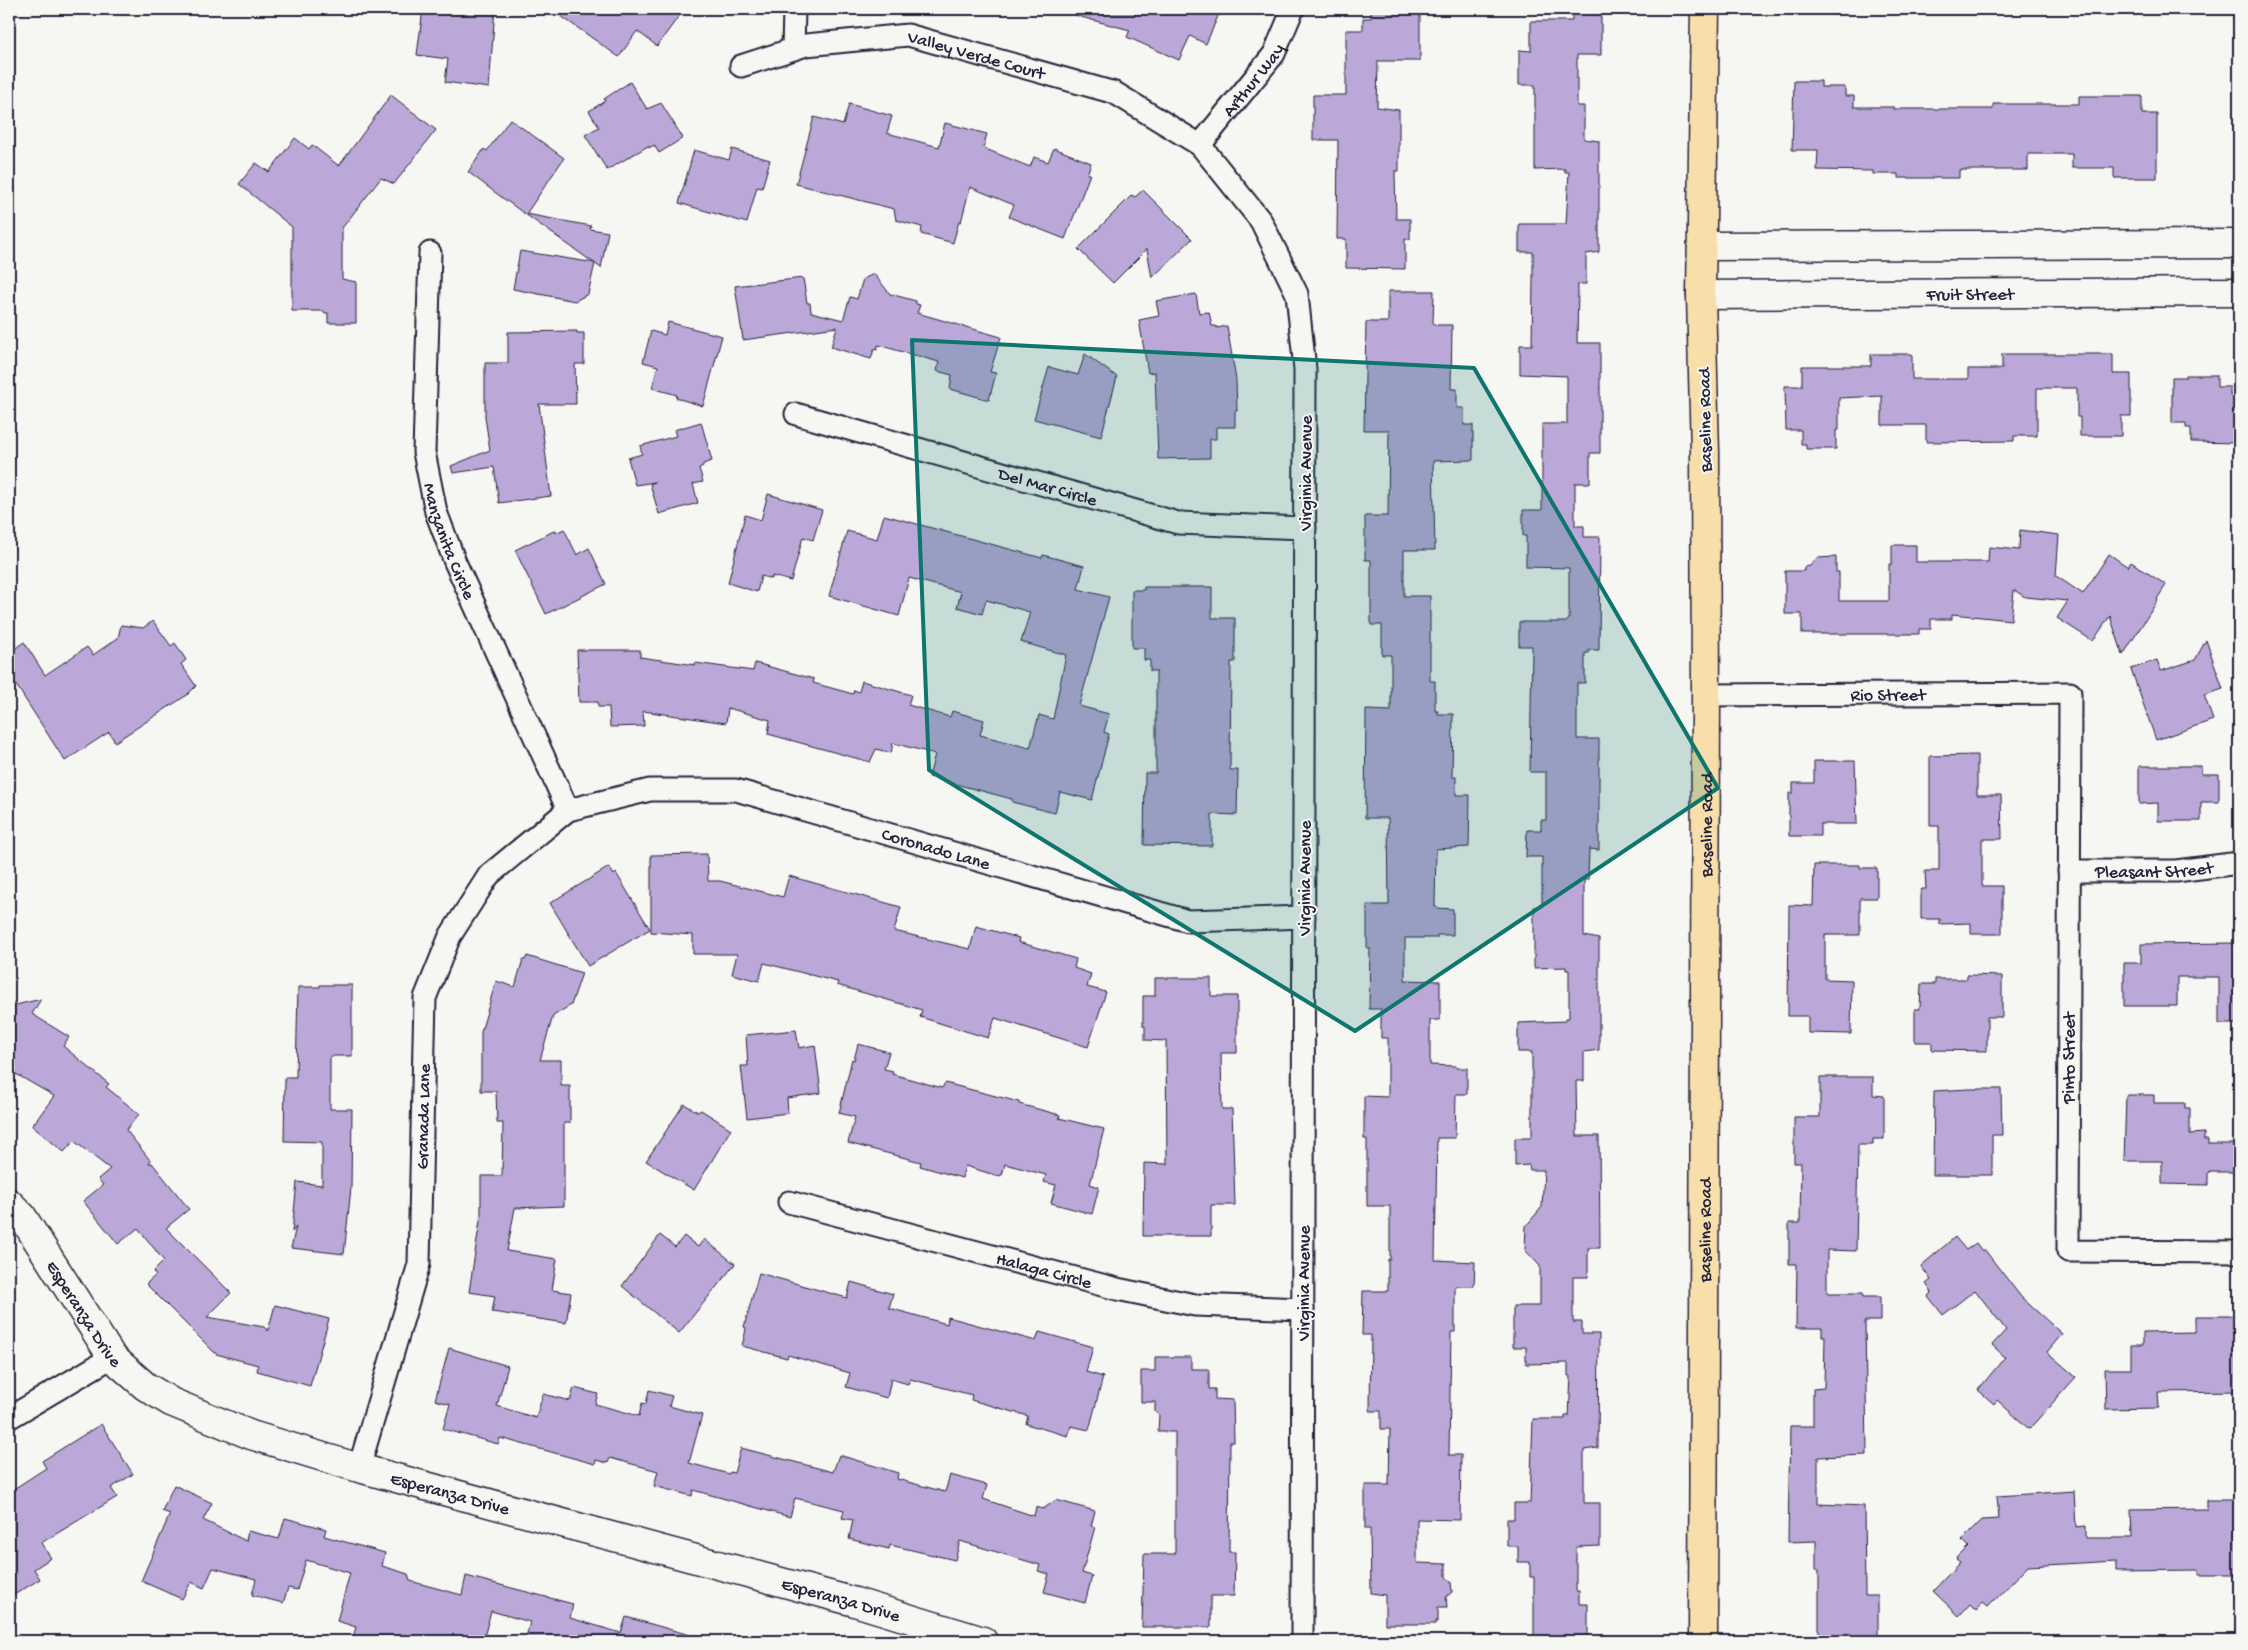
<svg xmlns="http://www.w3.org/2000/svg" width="2248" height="1650" font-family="'Gochi Hand',sans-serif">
	<rect width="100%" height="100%" fill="#f6f6f2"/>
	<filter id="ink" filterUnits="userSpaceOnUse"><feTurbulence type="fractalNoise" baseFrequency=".02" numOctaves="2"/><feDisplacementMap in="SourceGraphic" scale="10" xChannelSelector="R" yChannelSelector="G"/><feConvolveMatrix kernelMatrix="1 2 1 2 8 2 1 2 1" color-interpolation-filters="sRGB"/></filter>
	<g filter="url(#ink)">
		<g fill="#bba8d8" stroke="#22223b">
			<polygon points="423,9 495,9 489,88 445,82 448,59 417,55"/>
			<polygon points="551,9 684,9 657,46 637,31 619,57"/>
			<polygon points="1078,9 1221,9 1206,44 1190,36 1179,60 1127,37 1130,30 1077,16"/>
			<polygon points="1371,9 1420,9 1420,61 1378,61 1377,107 1399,110 1399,171 1395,171 1396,219 1410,219 1410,239 1405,239 1405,269 1346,268 1346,239 1337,239 1338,140 1313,140 1313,95 1346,95 1346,30 1363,30 1363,18 1371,18"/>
			<polygon points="1572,12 1601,12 1601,55 1577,55 1577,106 1584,106 1584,139 1599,141 1599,252 1586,254 1586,284 1578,284 1577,343 1600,343 1600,453 1590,453 1590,483 1575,483 1575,526 1584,526 1584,537 1600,537 1599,650 1589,650 1589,653 1585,653 1585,683 1577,683 1577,739 1599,739 1599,850 1589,849 1588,880 1584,880 1584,936 1599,939 1599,1050 1584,1052 1584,1081 1576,1081 1577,1136 1599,1136 1600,1248 1588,1248 1588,1277 1573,1277 1573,1322 1582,1322 1582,1334 1599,1334 1598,1448 1584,1450 1584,1503 1600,1503 1600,1546 1576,1547 1576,1591 1579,1591 1579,1604 1588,1604 1588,1641 1534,1641 1534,1577 1530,1577 1530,1562 1518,1562 1518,1546 1507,1546 1507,1519 1514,1519 1514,1503 1530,1503 1533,1419 1565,1419 1565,1416 1569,1416 1571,1376 1568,1376 1568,1363 1526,1364 1526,1347 1513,1347 1513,1306 1540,1306 1540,1266 1525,1250 1526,1226 1542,1207 1544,1170 1530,1170 1529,1165 1515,1166 1515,1138 1530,1138 1532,1136 1532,1052 1518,1052 1518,1023 1566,1021 1566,1018 1569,1018 1569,970 1566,970 1566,967 1534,968 1534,907 1542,907 1542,857 1526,857 1527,830 1541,830 1541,820 1546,820 1546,772 1530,772 1532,646 1519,646 1519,622 1566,622 1569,619 1569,568 1526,567 1526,536 1523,536 1523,510 1542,510 1542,424 1567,424 1567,376 1520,374 1520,345 1532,345 1533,280 1533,252 1519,252 1519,224 1566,224 1569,172 1565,172 1565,169 1535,170 1535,85 1519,85 1519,50 1531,51 1531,21 1572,21"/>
			<polygon points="1794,81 1821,81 1821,87 1845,87 1845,96 1854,96 1854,107 1894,107 1894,109 1993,109 1993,104 2079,104 2079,96 2142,96 2142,114 2157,114 2157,178 2114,178 2114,168 2072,168 2072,154 2028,154 2028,170 1959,170 1959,178 1898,178 1898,174 1873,174 1873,171 1817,170 1818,150 1792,150"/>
			<polygon points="630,82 647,109 661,103 683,138 659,153 654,145 649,148 648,146 607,170 585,135 599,127 589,111 605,101 604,99"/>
			<polygon points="391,95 436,130 394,184 381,178 342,228 342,279 356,282 356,323 328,323 328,313 324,313 324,311 292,311 292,227 239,184 256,163 269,172 295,138 309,149 312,145 339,166"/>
			<polygon points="849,104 892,116 887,133 939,147 945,123 987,134 983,148 1030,167 1034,157 1048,162 1054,148 1091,163 1087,174 1090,174 1065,239 1009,217 1014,205 970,187 961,222 959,221 953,243 921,234 922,227 896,220 894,209 796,184 814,117 843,125"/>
			<polygon points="510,119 564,158 526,214 591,226 590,229 608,232 601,268 504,199 468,172 484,149 487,151"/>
			<polygon points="732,149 770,160 762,188 757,187 747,223 679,203 694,150 729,160"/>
			<polygon points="1143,190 1192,239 1152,278 1147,249 1113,283 1078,249 1132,195 1135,197"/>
			<polygon points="520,251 595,263 588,294 575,301 513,289"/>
			<polygon points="874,274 890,294 916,301 916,304 920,305 917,313 1001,337 990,372 996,373 989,400 950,389 952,375 937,371 939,362 878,345 877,350 874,349 871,359 831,347 837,327 743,340 735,286 803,278 807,303 810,303 811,312 843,320 850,297 857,299 863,279"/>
			<polygon points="1388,291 1434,291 1433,322 1435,325 1452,325 1451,389 1457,389 1457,408 1464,408 1464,425 1473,425 1473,460 1433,461 1435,550 1404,550 1404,596 1430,596 1430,681 1435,681 1435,711 1438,711 1438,714 1453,714 1452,777 1456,777 1456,795 1470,795 1469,847 1436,849 1435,906 1437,908 1453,909 1453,935 1437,935 1437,938 1405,938 1405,980 1440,981 1440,1020 1430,1020 1430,1065 1456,1066 1456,1068 1467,1068 1467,1094 1456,1094 1455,1138 1437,1138 1435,1260 1475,1262 1474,1286 1455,1286 1455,1332 1451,1332 1449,1455 1461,1455 1460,1520 1417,1519 1417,1563 1446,1564 1446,1577 1451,1582 1452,1592 1446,1597 1447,1607 1438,1607 1438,1621 1436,1621 1436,1624 1385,1624 1385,1595 1371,1593 1370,1529 1365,1529 1365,1485 1389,1485 1390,1429 1381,1429 1381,1411 1370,1411 1371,1335 1362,1335 1363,1291 1388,1291 1388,1259 1390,1260 1390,1206 1367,1206 1367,1139 1364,1139 1364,1096 1388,1097 1388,1038 1381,1038 1381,1009 1369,1009 1370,948 1367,948 1367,905 1389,905 1388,818 1365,818 1366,710 1391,711 1391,655 1382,655 1382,625 1371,625 1371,560 1365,560 1365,516 1388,516 1389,430 1364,430 1366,322 1388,322"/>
			<polygon points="1196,294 1199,313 1209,312 1212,326 1216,326 1217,328 1227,326 1236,380 1237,411 1235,411 1235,427 1216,427 1216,439 1210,439 1210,458 1158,459 1155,372 1148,373 1139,320 1159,316 1156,301"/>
			<polygon points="668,322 722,336 703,406 676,398 677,395 652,388 658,366 643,362 651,331 665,335"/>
			<polygon points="577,331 577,333 584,333 584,364 575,364 576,404 539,404 551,496 499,503 494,467 453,473 451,466 490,450 485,417 485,363 508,363 508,332"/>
			<polygon points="1085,354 1117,377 1101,437 1034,419 1049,367 1078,375"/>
			<polygon points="1871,354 1912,354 1912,379 1968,379 1968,369 2002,369 2002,354 2113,354 2113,374 2131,374 2131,416 2121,416 2121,436 2080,436 2080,417 2077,417 2077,388 2037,388 2037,436 2014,436 2014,441 1926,442 1926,425 1882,425 1882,396 1839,398 1839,430 1836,430 1836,449 1806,449 1806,444 1801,444 1801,430 1786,430 1785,386 1802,386 1802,366 1871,366"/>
			<polygon points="2186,375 2217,375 2217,387 2230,387 2230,395 2239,395 2239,443 2191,442 2191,428 2186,428 2186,423 2172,423 2172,377 2186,377"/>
			<polygon points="701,422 712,461 703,464 703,466 699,468 703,482 693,484 698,503 659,514 650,484 655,482 635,485 628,458 642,454 640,446 676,436 674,430"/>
			<polygon points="768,494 822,510 813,540 803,537 791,581 772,576 772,579 761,576 757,592 728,583 745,515 761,520"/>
			<polygon points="884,515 1042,558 1043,555 1084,566 1078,589 1109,597 1079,706 1109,714 1104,732 1109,734 1092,800 1060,792 1055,813 1012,802 1012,799 929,777 935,754 893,743 891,753 876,749 870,762 768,734 770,720 728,708 726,723 643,711 644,726 610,727 609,707 598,707 598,702 579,702 577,650 640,650 640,657 695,665 695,663 753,671 755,663 759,664 814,679 813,683 853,694 854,690 859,692 862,681 911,695 908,705 950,717 952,711 984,720 980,735 1030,748 1039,715 1053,719 1066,655 1021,642 1030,612 986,600 982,614 957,607 961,592 909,578 899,616 829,596 847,531 877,539"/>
			<polygon points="564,529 577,555 589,548 606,584 546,614 515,550 556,530 556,533"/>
			<polygon points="2020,530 2059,535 2056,576 2083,594 2109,554 2128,567 2131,562 2166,585 2157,599 2158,600 2123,655 2110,616 2093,641 2057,618 2068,601 2025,597 2014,590 2011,620 1952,614 1952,619 1931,619 1931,629 1919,629 1919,634 1802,634 1802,614 1785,614 1785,571 1804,571 1804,567 1810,566 1817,558 1836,557 1836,572 1839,572 1839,601 1889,601 1889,564 1892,564 1892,545 1916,545 1916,562 1988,562 1989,547 2019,550"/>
			<polygon points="1144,587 1212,587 1212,618 1235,618 1235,662 1231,662 1230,770 1238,770 1237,815 1212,814 1212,846 1144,845 1145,773 1156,773 1156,671 1150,671 1150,660 1144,660 1144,648 1132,648 1132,590 1144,590"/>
			<polygon points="153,621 171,646 175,643 186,660 181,664 196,686 187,695 115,742 109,732 65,761 9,674 9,653 24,642 45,675 87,647 93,655 118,638 121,625 143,628"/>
			<polygon points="2206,640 2223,689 2204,695 2213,720 2156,740 2131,669 2157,660 2161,671 2195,660"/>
			<polygon points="1977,755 1977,795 2001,795 2002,839 1982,839 1982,886 2002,886 2002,934 1971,934 1971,923 1940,924 1940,919 1921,919 1921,889 1926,889 1925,871 1939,871 1939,826 1930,826 1930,756"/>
			<polygon points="1814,761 1855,761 1857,824 1820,824 1820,836 1789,836 1789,793 1793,793 1793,783 1814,783"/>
			<polygon points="2139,766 2201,766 2201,774 2219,774 2219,802 2201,802 2201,821 2158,821 2158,803 2139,804"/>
			<polygon points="707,854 708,881 720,881 783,897 789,876 901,907 894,931 970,949 976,926 1019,938 1018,942 1076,959 1074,968 1091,974 1087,987 1106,992 1088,1047 995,1018 988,1038 920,1017 922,1010 837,985 838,982 764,963 759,981 732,974 737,954 693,954 693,935 651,932 651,855"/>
			<polygon points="1814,865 1860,865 1860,868 1877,868 1877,898 1860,898 1860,935 1825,935 1825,979 1852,980 1851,1034 1808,1033 1808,1016 1788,1016 1789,905 1813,906"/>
			<polygon points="609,867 614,875 616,873 650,929 588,966 550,903"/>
			<polygon points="2239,943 2239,1024 2219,1024 2219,977 2177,977 2177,1006 2124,1006 2124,963 2141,963 2141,944"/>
			<polygon points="527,956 582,973 571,1005 553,1016 540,1060 561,1060 561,1086 570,1086 570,1123 564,1123 564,1206 515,1208 507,1251 557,1259 552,1290 571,1293 566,1323 492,1312 495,1296 469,1292 481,1214 481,1176 502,1176 503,1123 497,1123 496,1091 481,1091 481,1032 496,981 515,987 523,959 525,960"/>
			<polygon points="1967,975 2002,976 2002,1017 1987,1017 1987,1051 1932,1050 1932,1042 1915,1042 1915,1009 1920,1009 1921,984 1935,984 1935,979 1967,979"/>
			<polygon points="1155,978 1211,978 1211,996 1237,996 1237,1053 1221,1053 1222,1109 1232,1109 1235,1205 1211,1205 1211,1236 1143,1236 1144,1163 1167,1164 1166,1041 1145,1040 1145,1026 1143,1026 1143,996 1155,996"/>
			<polygon points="320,985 352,985 352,1056 330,1056 330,1109 352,1109 351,1188 344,1254 291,1248 296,1227 292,1232 297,1182 322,1185 322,1142 284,1141 285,1077 296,1077 298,987 320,987"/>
			<polygon points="41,999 32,1014 69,1037 63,1046 109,1084 106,1087 139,1114 126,1130 150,1160 149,1163 152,1163 189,1209 166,1228 231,1293 207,1317 264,1327 268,1331 275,1305 329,1319 310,1386 257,1371 258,1365 216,1354 146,1284 156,1275 153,1272 164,1261 138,1228 118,1244 83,1201 103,1185 98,1179 110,1169 74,1141 64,1152 32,1126 54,1096 9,1070 9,1001 16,1005"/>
			<polygon points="796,1030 799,1048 815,1045 821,1093 787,1098 788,1113 747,1118 741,1066 748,1066 746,1035"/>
			<polygon points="858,1044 889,1052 884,1069 893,1071 892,1074 942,1088 945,1083 1019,1102 1019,1104 1060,1115 1059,1118 1104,1129 1090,1184 1099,1187 1092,1214 1051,1203 1056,1185 1044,1182 1046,1175 1005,1164 1002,1175 998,1176 965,1166 962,1178 920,1166 921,1162 848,1143 855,1117 839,1113 852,1059 854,1060"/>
			<polygon points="1820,1077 1873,1077 1873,1095 1884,1096 1884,1139 1873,1139 1873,1145 1858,1145 1856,1251 1827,1250 1827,1293 1863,1293 1863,1297 1880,1297 1880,1321 1865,1321 1867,1455 1818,1457 1818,1504 1864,1506 1865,1593 1865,1596 1878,1596 1878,1641 1819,1641 1819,1570 1816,1570 1816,1541 1788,1542 1790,1426 1813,1426 1813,1389 1824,1388 1825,1336 1822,1336 1822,1328 1796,1328 1797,1264 1789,1264 1789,1223 1800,1223 1801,1163 1794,1163 1794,1117 1820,1117"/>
			<polygon points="1969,1089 2001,1089 2002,1135 1992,1135 1992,1175 1933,1175 1934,1091"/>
			<polygon points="2126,1095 2154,1095 2154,1103 2185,1103 2185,1108 2190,1108 2190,1134 2204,1133 2204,1140 2208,1140 2208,1144 2239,1144 2239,1172 2208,1172 2208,1185 2162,1184 2162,1161 2124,1161"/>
			<polygon points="684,1104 698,1112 701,1110 731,1129 694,1190 646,1161"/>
			<polygon points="660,1235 675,1247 684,1236 698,1247 704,1239 735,1264 679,1333 622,1286"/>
			<polygon points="1955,1237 1966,1250 1976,1243 1982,1251 1984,1249 2021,1297 2062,1334 2047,1352 2076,1377 2029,1429 1997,1400 1994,1404 1978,1390 2005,1357 1992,1345 2006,1330 1975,1290 1943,1315 1928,1296 1932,1292 1926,1284 1931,1280 1921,1266"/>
			<polygon points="759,1273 847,1298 851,1282 893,1294 889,1308 947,1324 948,1317 1036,1341 1039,1332 1093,1347 1086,1372 1103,1377 1089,1430 1071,1426 1068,1436 1026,1424 1028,1416 971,1400 972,1395 910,1379 908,1384 891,1379 887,1398 846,1387 850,1373 788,1355 787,1358 742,1346 745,1334 746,1328 744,1327"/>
			<polygon points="2195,1316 2239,1316 2239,1391 2158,1392 2159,1408 2106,1409 2105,1369 2131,1369 2131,1345 2143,1345 2143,1333 2195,1332"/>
			<polygon points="449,1348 508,1366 497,1406 536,1418 543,1394 570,1401 574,1388 598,1394 595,1404 639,1416 642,1403 646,1404 649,1390 672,1396 669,1406 702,1415 689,1463 729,1474 730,1472 734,1473 741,1448 833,1472 839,1455 898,1473 897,1479 945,1492 950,1475 987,1485 983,1499 1034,1516 1036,1507 1043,1509 1056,1500 1095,1511 1091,1526 1095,1527 1082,1573 1092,1576 1085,1603 1044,1592 1049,1574 1038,1571 1040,1565 960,1541 955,1560 890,1545 889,1549 849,1539 853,1520 842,1518 844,1510 795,1498 790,1517 693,1490 692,1496 654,1486 658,1471 610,1458 608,1463 596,1460 595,1464 500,1438 498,1444 443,1429 450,1404 435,1400"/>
			<polygon points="1155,1357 1191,1357 1191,1369 1209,1369 1209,1389 1215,1389 1215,1399 1233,1400 1234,1442 1230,1442 1229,1552 1235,1552 1234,1596 1211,1596 1211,1627 1142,1627 1144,1554 1175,1554 1175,1432 1158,1432 1159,1415 1155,1412 1155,1402 1141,1402 1141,1371 1155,1371"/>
			<polygon points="101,1424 133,1474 111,1488 117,1497 41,1543 51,1558 34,1569 40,1579 9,1598 9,1492 46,1468 42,1461"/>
			<polygon points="174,1485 212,1503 203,1520 246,1541 248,1531 279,1539 285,1518 326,1529 324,1536 385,1553 382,1566 408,1574 410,1581 462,1595 466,1576 573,1604 570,1618 621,1633 626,1617 690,1635 689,1641 525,1641 530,1622 491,1611 483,1641 352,1641 356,1627 337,1621 350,1573 306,1560 297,1590 288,1588 283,1603 252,1595 256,1579 213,1568 204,1588 191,1582 182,1599 141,1581 170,1514 162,1511"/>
			<polygon points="2074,1491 2076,1527 2086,1526 2086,1538 2132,1538 2131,1510 2207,1509 2207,1500 2239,1500 2239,1575 2198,1575 2198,1570 2116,1571 2116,1561 2028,1566 1988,1607 1983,1603 1976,1610 1970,1604 1959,1616 1933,1591 1960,1562 1956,1559 1968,1547 1962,1540 1982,1520 1999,1519 1997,1496"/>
		</g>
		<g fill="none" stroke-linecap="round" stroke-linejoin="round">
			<g stroke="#22223b" stroke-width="25">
				<g id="minor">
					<polyline points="793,49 794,9"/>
					<path id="s1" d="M 741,66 L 806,45 L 908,35 L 1115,93 L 1200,145 L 1261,221 L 1297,294 L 1305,369 L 1302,1641"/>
					<path id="s2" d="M 1200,145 L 1274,54 L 1293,9"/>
					<path id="s3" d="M 430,253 L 424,452 L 436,512 L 455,562 L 568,810"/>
					<path id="s4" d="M 796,414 L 1178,523 L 1305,528"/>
					<path id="s5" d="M 1706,695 L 2070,693 L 2068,1251 L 2239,1252"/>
					<path id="s6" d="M 2069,871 L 2176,871 L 2239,863"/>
					<path id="s7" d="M 789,1202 L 1117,1289 L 1195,1305 L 1303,1309"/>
					<polyline points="9,1418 112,1357"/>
					<path id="s8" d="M 359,1468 L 419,1264 L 425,998 L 450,936 L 489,875 L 568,810 L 650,790 L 736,790 L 1188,921 L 1304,917"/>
				</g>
			</g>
			<g stroke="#22223b" stroke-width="31">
				<g id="secondary">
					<polyline points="1702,246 2239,244"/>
					<path id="s9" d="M 1701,295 L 2239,292"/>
					<path id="s10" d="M 9,1203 L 22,1216 L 112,1357 L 145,1386 L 171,1402 L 251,1435 L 359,1468 L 855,1602 L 983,1641"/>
				</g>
			</g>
			<g stroke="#22223b" stroke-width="31">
				<g id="primary">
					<path id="s11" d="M 1703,1641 L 1706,695 L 1705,452 L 1701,295 L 1705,9"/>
				</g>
			</g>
			<use href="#minor" stroke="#f6f6f2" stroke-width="21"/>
			<use href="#secondary" stroke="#f6f6f2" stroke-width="28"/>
			<use href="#primary" stroke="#f8deab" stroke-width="28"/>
		</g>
	</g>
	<path fill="#0f766e" fill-opacity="0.2" stroke="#0f766e" stroke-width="4" stroke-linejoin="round" d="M 912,340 L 1474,368 L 1718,788 L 1355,1031 L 929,770 Z"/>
	<g text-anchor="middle" stroke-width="4" stroke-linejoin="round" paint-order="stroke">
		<g font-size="18" fill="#22223b" stroke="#f6f6f2">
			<text dy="6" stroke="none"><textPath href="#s1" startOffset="242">Valley Verde Court</textPath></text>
			<text dy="6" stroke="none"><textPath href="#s2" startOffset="84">Arthur Way</textPath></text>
			<text dy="6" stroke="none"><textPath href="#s9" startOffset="269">Fruit Street</textPath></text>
			<text transform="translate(1704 420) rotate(-91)" y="6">Baseline Road</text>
			<text transform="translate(1305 473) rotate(-90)" y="6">Virginia Avenue</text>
			<text dy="6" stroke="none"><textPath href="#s4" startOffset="262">Del Mar Circle</textPath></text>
			<text dy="6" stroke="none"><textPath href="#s3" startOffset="292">Manzanita Circle</textPath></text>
			<text dy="6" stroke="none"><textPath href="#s5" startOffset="182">Rio Street</textPath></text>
			<text dy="6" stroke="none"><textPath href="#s11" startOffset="816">Baseline Road</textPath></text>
			<text dy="6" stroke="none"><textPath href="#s8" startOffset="1099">Coronado Lane</textPath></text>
			<text dy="6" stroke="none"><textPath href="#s6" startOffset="85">Pleasant Street</textPath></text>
			<text transform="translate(1304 878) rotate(-90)" y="6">Virginia Avenue</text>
			<text transform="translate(2068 1058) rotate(-90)" y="6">Pinto Street</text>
			<text dy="6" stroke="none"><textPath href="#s8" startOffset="360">Granada Lane</textPath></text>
			<text dy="6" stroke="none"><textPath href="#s11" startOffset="411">Baseline Road</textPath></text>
			<text dy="6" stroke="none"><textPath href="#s7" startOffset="264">Halaga Circle</textPath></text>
			<text transform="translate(1303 1283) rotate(-90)" y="6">Virginia Avenue</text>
			<text dy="6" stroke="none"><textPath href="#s10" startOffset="134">Esperanza Drive</textPath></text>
			<text dy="6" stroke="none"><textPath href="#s10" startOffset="554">Esperanza Drive</textPath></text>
			<text dy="6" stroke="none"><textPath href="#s10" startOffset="959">Esperanza Drive</textPath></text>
		</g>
	</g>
	<rect width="2248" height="1650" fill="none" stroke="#f6f6f2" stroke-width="30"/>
	<rect x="15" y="15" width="2218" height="1620" fill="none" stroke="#22223b" stroke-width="2" filter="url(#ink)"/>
</svg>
